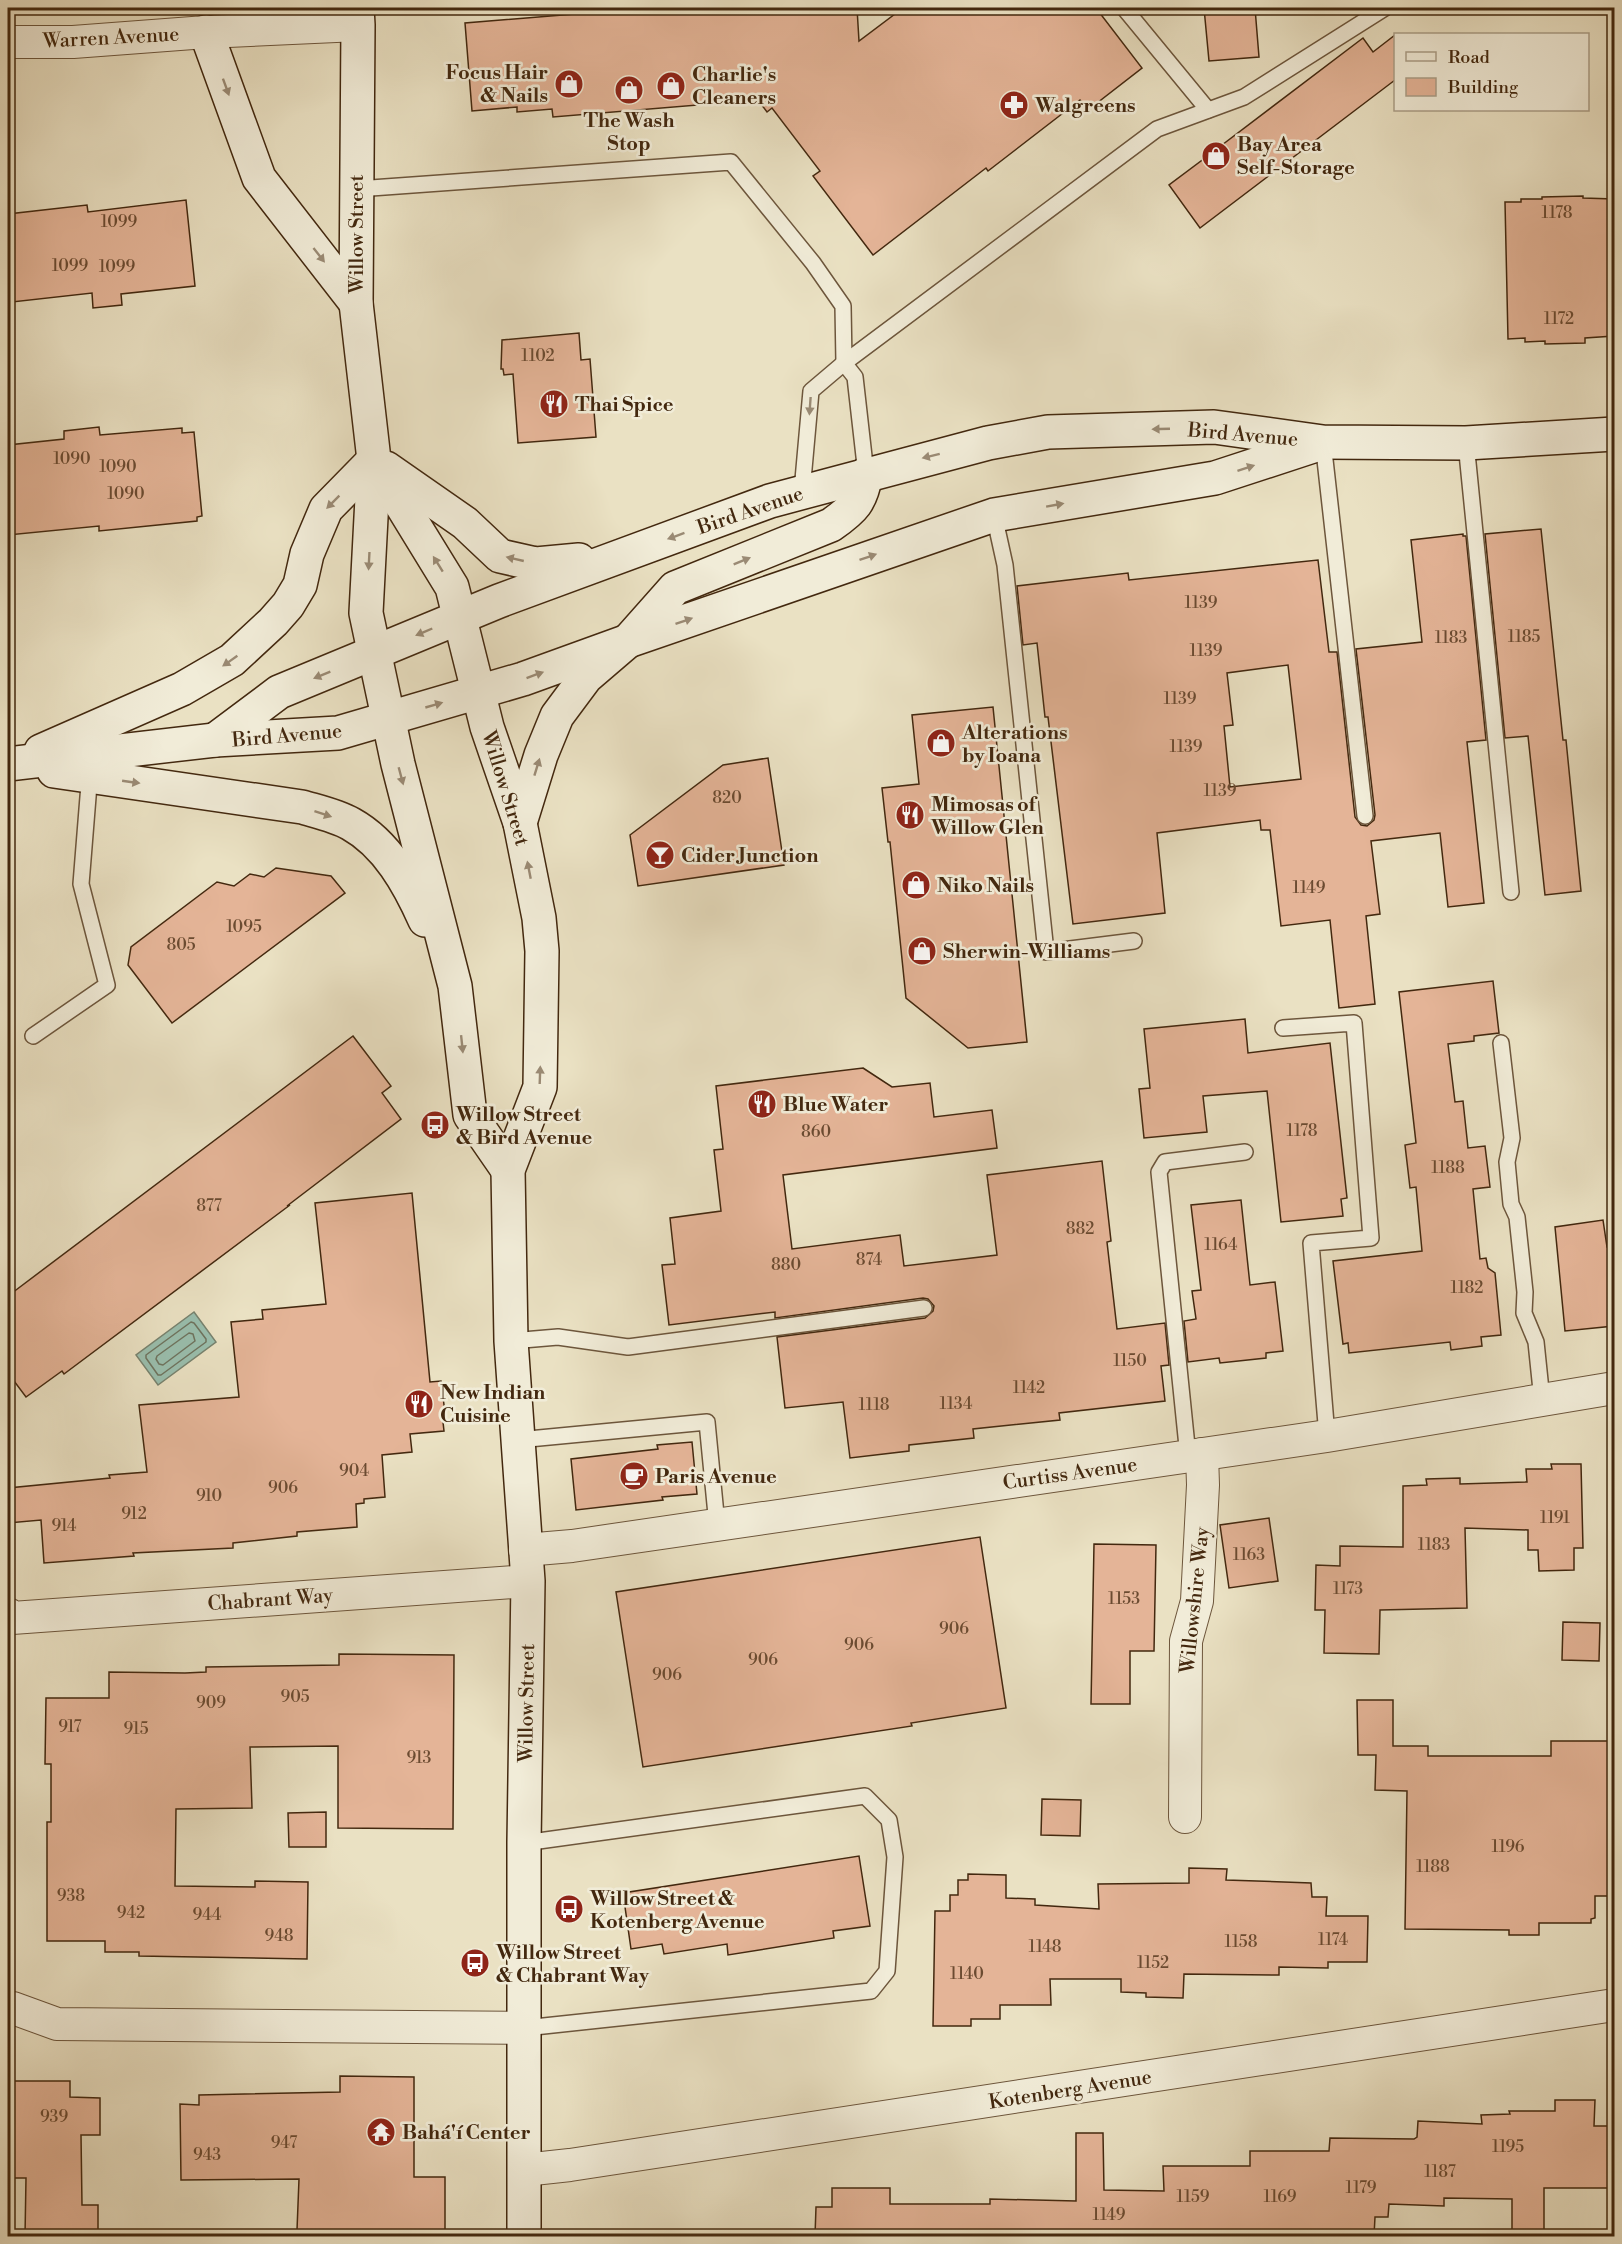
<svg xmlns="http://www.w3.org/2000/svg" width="1622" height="2244" font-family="'Libre Bodoni',serif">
	<rect width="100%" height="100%" fill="#eae1c3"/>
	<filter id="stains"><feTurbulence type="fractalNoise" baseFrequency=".00333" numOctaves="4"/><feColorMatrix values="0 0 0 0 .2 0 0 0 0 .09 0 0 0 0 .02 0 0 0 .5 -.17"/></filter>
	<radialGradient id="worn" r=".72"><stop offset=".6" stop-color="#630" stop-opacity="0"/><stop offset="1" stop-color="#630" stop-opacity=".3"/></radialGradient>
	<polygon fill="#99bead" stroke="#77826e" stroke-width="1.5" points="194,1312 216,1342 158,1385 136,1355"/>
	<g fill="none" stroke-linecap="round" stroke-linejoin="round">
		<g stroke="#6e735e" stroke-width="1.5">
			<polygon points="191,1322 194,1323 206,1339 206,1342 161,1375 158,1375 146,1358 146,1355"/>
			<polygon points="189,1333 193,1334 195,1341 163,1365 159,1364 156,1359 157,1356"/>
		</g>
	</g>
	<g fill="#e4b497" stroke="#43280f" stroke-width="1.5" fill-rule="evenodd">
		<polygon points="648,8 857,8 859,41 903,8 1096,8 1142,68 1088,110 1080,100 988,171 986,168 873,255 813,176 820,171 772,108 767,112 758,100 553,117 552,109 517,112 517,107 472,111 465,23"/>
		<polygon points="1204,8 1255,8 1259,57 1209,61"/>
		<polygon points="1395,35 1395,80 1200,228 1169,185 1209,155 1220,168 1218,148 1363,38 1373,52"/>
		<polygon points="1583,196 1583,198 1614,199 1614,336 1585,338 1585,343 1545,344 1545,341 1525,342 1525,338 1508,339 1505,202 1521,202 1521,199 1542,199 1542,197"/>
		<polygon points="186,200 195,286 121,294 122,305 93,308 92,293 12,302 8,270 8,214 87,205 88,212"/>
		<polygon points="579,333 581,360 590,359 596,437 518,443 513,374 504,375 503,369 501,369 502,340"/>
		<polygon points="99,427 100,435 182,428 182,433 194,432 202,516 197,517 197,521 99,531 99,526 8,535 8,445 64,439 64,431"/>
		<polygon points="1541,529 1563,740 1566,740 1581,891 1545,895 1528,736 1505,738 1485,534"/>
		<path d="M 1463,534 L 1463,536 L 1466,536 L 1486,740 L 1467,742 L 1484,903 L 1448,907 L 1440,833 L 1371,841 L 1380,914 L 1366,916 L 1375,1004 L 1339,1008 L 1330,920 L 1281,926 L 1270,830 L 1261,830 L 1260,820 L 1157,833 L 1165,913 L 1073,924 L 1048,717 L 1045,717 L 1037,643 L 1023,645 L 1017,586 L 1128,573 L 1129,580 L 1318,560 L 1329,652 L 1337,652 L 1355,817 L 1361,825 L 1367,826 L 1374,820 L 1375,815 L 1356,649 L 1422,642 L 1411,540 ZM 1288,665 L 1301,779 L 1230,787 L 1224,726 L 1233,725 L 1227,673 Z"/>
		<polygon points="993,707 1027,1042 968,1048 906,998 890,842 888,842 882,788 919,784 912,715"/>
		<polygon points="768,758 784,865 638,886 630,835 723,765"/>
		<polygon points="276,868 331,876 345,893 172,1023 128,965 131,947 217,882 234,886 250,874 264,877"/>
		<polygon points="1493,981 1499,1033 1474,1036 1474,1041 1448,1044 1455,1102 1463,1101 1468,1148 1485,1146 1490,1187 1473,1189 1480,1259 1486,1258 1488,1268 1495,1273 1501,1335 1481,1337 1482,1346 1451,1350 1450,1342 1349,1353 1348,1343 1343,1344 1333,1261 1422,1251 1416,1187 1410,1188 1405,1145 1416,1143 1399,992"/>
		<polygon points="1245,1019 1248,1053 1330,1043 1347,1198 1341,1199 1343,1216 1281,1222 1267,1091 1203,1096 1207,1132 1144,1138 1139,1089 1150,1088 1144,1029"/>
		<polygon points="353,1036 391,1086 382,1093 401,1119 287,1206 290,1205 64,1374 62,1371 26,1397 8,1373 8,1296"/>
		<polygon points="863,1068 892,1087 930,1083 934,1117 992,1110 997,1148 783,1175 792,1249 900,1235 904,1266 997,1255 987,1175 1102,1161 1111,1241 1107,1242 1117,1329 1165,1323 1169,1365 1161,1366 1165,1401 1059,1413 1060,1420 973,1429 974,1438 909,1445 909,1451 850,1458 843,1402 785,1408 777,1337 925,1318 933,1311 934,1306 928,1299 923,1298 775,1318 775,1312 669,1325 662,1265 675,1264 670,1218 721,1211 714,1150 723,1149 716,1086"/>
		<polygon points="412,1193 430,1382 441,1381 446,1421 443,1422 444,1431 410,1434 412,1452 382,1455 385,1497 364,1499 364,1503 356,1504 357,1527 297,1532 297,1536 233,1543 233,1548 133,1553 134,1556 44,1563 41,1520 8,1523 8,1488 110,1478 109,1475 147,1472 139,1405 239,1397 231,1322 263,1319 262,1310 326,1304 315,1203"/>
		<polygon points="1241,1200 1250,1285 1275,1282 1283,1351 1266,1353 1266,1358 1220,1363 1219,1358 1188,1362 1184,1321 1196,1319 1192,1291 1201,1290 1191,1205"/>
		<polygon points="1603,1220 1607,1247 1609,1247 1614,1294 1614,1326 1565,1331 1555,1227"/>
		<polygon points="692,1442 697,1494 662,1497 663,1500 576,1510 571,1459 658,1449 657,1445"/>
		<polygon points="1551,1464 1581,1464 1583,1548 1574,1548 1574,1570 1539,1571 1538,1550 1528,1550 1528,1530 1465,1528 1467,1608 1380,1610 1379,1654 1324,1653 1325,1610 1315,1610 1316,1565 1340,1566 1340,1546 1403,1547 1403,1486 1427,1485 1426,1479 1460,1478 1460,1484 1527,1482 1526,1469 1552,1469"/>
		<polygon points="1269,1518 1278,1581 1229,1588 1220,1525"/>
		<polygon points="980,1537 1006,1708 911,1723 912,1726 643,1767 616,1592"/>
		<polygon points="1094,1544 1156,1545 1154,1651 1130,1651 1130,1704 1091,1704"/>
		<polygon points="1563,1622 1600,1623 1599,1661 1562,1660"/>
		<polygon points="339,1654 454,1655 453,1829 338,1828 338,1746 250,1747 252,1808 176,1809 175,1886 255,1887 255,1881 308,1882 307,1959 139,1956 139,1952 105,1952 105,1941 47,1941 47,1822 51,1822 51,1764 45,1764 46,1698 109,1698 109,1672 185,1673 206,1672 206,1667 339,1665"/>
		<polygon points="1357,1700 1393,1700 1393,1746 1428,1746 1428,1756 1551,1756 1551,1741 1614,1741 1614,1896 1595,1896 1595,1918 1591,1919 1591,1923 1539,1923 1539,1935 1509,1935 1509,1930 1405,1929 1407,1791 1375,1790 1376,1755 1358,1755"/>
		<polygon points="1042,1799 1081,1800 1080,1836 1041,1835"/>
		<polygon points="326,1812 326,1847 289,1847 288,1813"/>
		<polygon points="859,1856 870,1926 833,1931 834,1938 728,1955 727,1944 664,1954 662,1944 631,1949 623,1893"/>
		<polygon points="1189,1868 1227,1869 1226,1880 1311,1883 1312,1897 1327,1897 1326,1916 1368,1916 1367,1962 1328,1962 1328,1968 1279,1967 1279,1975 1184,1974 1183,1998 1146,1997 1146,1993 1121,1992 1121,1979 1050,1979 1051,2005 1000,2005 1000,2019 971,2019 971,2026 933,2026 935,1911 950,1911 950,1895 958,1895 958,1880 968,1880 968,1874 1006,1875 1006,1898 1035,1899 1035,1905 1099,1909 1098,1884 1189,1883"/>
		<polygon points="340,2076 414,2077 414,2177 445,2177 445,2231 297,2230 299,2179 181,2180 180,2104 199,2105 199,2095 340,2092"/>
		<polygon points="8,2081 70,2081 70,2097 100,2098 100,2135 81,2135 82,2205 98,2205 98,2236 25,2236 26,2178 8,2178"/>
		<polygon points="1555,2100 1595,2100 1594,2126 1613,2126 1613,2188 1544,2188 1544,2236 1512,2236 1512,2199 1444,2198 1444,2206 1389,2204 1388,2217 1375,2217 1374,2236 1333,2236 1330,2232 1221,2231 1221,2236 815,2236 816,2207 832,2207 832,2188 890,2188 890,2204 990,2204 990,2199 1076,2201 1076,2133 1103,2133 1104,2190 1164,2191 1163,2166 1250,2166 1250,2151 1329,2151 1330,2138 1414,2139 1417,2137 1418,2121 1482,2124 1481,2115 1510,2114 1509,2111 1555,2111"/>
	</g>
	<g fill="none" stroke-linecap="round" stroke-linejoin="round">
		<g stroke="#6d563c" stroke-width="18">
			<g id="lane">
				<polyline points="1124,8 1208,110"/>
				<polyline points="357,189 731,162 813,263 843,306 844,363 855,377 866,474"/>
				<polyline points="1323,442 1365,816"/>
				<polyline points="1466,443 1511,892"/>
				<polyline points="802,491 811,391 844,363 1157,129 1244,97 1385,8"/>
				<polyline points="994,515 1005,565 1046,952 1134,941"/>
				<polyline points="1283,1028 1354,1023 1371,1238 1311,1243 1327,1436"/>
				<polyline points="33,1036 107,985 81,884 90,772"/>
				<polyline points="1501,1043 1512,1138 1507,1162 1511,1204 1517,1217 1525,1292 1524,1313 1536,1342 1542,1400"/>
				<polyline points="511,1341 558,1337 628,1347 924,1308"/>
				<polyline points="518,1440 707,1422 717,1525"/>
				<polyline points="1188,1456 1159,1172 1165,1162 1245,1152"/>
				<polyline points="524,1843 865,1796 889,1820 895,1857 887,1971 871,1991 525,2028"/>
			</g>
		</g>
		<g stroke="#6d563c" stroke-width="34">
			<g id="street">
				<polyline points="8,42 73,42 206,32 358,25"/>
				<polyline points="525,1550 572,1546 1327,1436 1614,1388"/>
				<polyline points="8,1614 12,1618 528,1581"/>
				<polyline points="1185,1817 1186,1641 1197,1601 1203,1485 1202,1454"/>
				<polyline points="13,2008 57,2024 525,2028"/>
				<polyline points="524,2170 570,2165 1614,2005"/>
			</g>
		</g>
		<g stroke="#43280f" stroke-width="36">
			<g id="secondary">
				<polyline points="357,8 358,25 356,303 374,460 366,613 398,764 455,986 470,1115 508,1170"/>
				<polyline points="206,32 259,178 356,303"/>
				<polyline points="374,460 452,587 487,727 520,823 539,918 542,951 540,1087 508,1170 511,1341 528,1581 524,1843 524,2236"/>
				<polyline points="386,468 465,523 500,556 536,564 579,560"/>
				<polyline points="215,740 279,692 499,601 770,501 988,443 1048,432 1214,427 1323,442 1466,443 1614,434"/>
				<polyline points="41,751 182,689 232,660 273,622 288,605 300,585 307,554 326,509 374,460"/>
				<polyline points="8,764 215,740 338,733 523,679 628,641 994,515 1215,478 1316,445"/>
				<path d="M 54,771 L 302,807 C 319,812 337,816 351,824 C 387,844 409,884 425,920"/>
				<path d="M 520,823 L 541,755 L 557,716 L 586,677 L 628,641 L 675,588 L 831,525 C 854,509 861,502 866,474"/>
			</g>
		</g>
		<use href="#lane" stroke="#f1ecd8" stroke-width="15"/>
		<use href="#street" stroke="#f1ecd8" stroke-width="32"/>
		<use href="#secondary" stroke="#f1ecd8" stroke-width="33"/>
	</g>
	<defs><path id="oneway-solid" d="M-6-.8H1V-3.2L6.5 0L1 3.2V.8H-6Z" transform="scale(1.5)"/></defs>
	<g fill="#9a8a74">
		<use href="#oneway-solid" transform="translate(226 87) rotate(70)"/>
		<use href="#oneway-solid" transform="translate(319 255) rotate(52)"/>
		<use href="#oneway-solid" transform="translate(810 406) rotate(94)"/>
		<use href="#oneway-solid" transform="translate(1161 429) rotate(178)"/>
		<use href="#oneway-solid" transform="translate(931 456) rotate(166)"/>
		<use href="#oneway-solid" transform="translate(1246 468) rotate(-18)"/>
		<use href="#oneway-solid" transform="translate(333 502) rotate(135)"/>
		<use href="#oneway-solid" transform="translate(1055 505) rotate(-10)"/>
		<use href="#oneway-solid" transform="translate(676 536) rotate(160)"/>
		<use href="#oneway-solid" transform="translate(868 557) rotate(-19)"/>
		<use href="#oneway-solid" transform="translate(515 559) rotate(-167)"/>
		<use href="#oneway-solid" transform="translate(369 561) rotate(93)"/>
		<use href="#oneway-solid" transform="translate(742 561) rotate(-22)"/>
		<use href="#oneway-solid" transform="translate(438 564) rotate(-122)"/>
		<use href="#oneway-solid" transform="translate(684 621) rotate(-19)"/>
		<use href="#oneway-solid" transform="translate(424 632) rotate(157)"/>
		<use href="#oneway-solid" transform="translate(230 661) rotate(145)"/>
		<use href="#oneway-solid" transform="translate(322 675) rotate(158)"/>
		<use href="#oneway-solid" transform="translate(535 675) rotate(-20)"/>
		<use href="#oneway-solid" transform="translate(434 705) rotate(-16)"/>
		<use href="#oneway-solid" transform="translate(537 767) rotate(-73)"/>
		<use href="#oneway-solid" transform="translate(401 776) rotate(75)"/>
		<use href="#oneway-solid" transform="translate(131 782) rotate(8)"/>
		<use href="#oneway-solid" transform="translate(323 814) rotate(18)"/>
		<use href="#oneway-solid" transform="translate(529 870) rotate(-101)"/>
		<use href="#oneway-solid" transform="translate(462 1044) rotate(84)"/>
		<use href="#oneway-solid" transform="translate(540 1075) rotate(-88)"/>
	</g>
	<defs>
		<g id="shop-disc" transform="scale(1.5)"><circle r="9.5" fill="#8f2418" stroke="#f1ecd8"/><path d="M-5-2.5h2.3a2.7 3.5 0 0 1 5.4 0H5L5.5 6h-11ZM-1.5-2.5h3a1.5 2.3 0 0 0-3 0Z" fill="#fff"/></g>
		<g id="pharmacy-disc" transform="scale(1.5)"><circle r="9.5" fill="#8f2418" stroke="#f1ecd8"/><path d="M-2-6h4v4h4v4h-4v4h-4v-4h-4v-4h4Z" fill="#fff"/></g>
		<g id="restaurant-disc" transform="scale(1.5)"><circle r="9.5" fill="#8f2418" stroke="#f1ecd8"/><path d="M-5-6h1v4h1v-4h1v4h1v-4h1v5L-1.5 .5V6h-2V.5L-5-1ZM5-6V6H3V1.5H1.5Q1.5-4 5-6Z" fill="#fff"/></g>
		<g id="bar-disc" transform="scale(1.5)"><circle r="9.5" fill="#8f2418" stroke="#f1ecd8"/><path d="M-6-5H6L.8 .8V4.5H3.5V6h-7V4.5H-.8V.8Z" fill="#fff"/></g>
		<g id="bus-disc" transform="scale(1.5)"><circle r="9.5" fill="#8f2418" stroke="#f1ecd8"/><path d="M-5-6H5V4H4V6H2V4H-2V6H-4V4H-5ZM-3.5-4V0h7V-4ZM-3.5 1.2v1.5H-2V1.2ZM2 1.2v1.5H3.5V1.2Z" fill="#fff"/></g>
		<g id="cafe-disc" transform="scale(1.5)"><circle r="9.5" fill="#8f2418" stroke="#f1ecd8"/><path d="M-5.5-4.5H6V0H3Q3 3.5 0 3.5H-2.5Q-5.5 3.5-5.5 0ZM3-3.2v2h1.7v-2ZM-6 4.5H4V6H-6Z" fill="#fff"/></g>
		<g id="temple-disc" transform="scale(1.5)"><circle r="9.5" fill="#8f2418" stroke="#f1ecd8"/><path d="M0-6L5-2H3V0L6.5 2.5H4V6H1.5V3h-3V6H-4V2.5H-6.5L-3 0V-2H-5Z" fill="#fff"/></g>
	</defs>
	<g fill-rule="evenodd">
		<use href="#shop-disc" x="569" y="84"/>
		<use href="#shop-disc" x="671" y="86"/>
		<use href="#shop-disc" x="629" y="90"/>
		<use href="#pharmacy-disc" x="1014" y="105"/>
		<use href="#shop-disc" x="1216" y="156"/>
		<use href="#restaurant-disc" x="554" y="404"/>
		<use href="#shop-disc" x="941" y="743"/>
		<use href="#restaurant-disc" x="910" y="815"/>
		<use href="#bar-disc" x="660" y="855"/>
		<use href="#shop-disc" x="916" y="885"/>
		<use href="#shop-disc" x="922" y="951"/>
		<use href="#restaurant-disc" x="762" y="1104"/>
		<use href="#bus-disc" x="435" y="1125"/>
		<use href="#restaurant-disc" x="419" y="1404"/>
		<use href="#cafe-disc" x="634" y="1476"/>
		<use href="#bus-disc" x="569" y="1909"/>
		<use href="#bus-disc" x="475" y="1963"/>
		<use href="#temple-disc" x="381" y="2132"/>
	</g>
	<g text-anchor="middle" stroke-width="5" stroke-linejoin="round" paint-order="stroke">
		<g font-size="16" fill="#6b4b31">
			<text x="1557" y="218">1178</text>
			<text x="119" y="227">1099</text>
			<text x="70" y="271">1099</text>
			<text x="117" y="272">1099</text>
			<text x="1559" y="324">1172</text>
			<text x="538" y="361">1102</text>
			<text x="72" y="464">1090</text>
			<text x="118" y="472">1090</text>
			<text x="126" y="499">1090</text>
			<text x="1201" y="608">1139</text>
			<text x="1524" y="642">1185</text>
			<text x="1451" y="643">1183</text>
			<text x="1206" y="656">1139</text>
			<text x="1180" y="704">1139</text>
			<text x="1186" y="752">1139</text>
			<text x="1220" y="796">1139</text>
			<text x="727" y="803">820</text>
			<text x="1309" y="893">1149</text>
			<text x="244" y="932">1095</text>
			<text x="181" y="950">805</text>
			<text x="1302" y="1136">1178</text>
			<text x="816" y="1137">860</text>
			<text x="1448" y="1173">1188</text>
			<text x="209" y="1211">877</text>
			<text x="1080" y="1234">882</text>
			<text x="1221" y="1250">1164</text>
			<text x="869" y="1265">874</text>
			<text x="786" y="1270">880</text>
			<text x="1467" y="1293">1182</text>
			<text x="1130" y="1366">1150</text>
			<text x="1029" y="1393">1142</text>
			<text x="956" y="1409">1134</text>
			<text x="874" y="1410">1118</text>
			<text x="354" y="1476">904</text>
			<text x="283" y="1493">906</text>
			<text x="209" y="1501">910</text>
			<text x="134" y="1519">912</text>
			<text x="1555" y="1523">1191</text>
			<text x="64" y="1531">914</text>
			<text x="1434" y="1550">1183</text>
			<text x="1249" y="1560">1163</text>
			<text x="1348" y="1594">1173</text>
			<text x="1124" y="1604">1153</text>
			<text x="954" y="1634">906</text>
			<text x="859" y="1650">906</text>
			<text x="763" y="1665">906</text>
			<text x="667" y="1680">906</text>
			<text x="295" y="1702">905</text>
			<text x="211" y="1708">909</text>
			<text x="70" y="1732">917</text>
			<text x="136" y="1734">915</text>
			<text x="419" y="1763">913</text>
			<text x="1508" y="1852">1196</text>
			<text x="1433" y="1872">1188</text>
			<text x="71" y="1901">938</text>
			<text x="131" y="1918">942</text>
			<text x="207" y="1920">944</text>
			<text x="279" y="1941">948</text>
			<text x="1333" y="1945">1174</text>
			<text x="1241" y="1947">1158</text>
			<text x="1045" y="1952">1148</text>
			<text x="1153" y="1968">1152</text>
			<text x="967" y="1979">1140</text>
			<text x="54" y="2122">939</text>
			<text x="284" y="2148">947</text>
			<text x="1508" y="2152">1195</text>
			<text x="207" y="2160">943</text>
			<text x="1440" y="2177">1187</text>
			<text x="1361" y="2193">1179</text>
			<text x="1193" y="2202">1159</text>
			<text x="1280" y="2202">1169</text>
			<text x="1109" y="2220">1149</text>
		</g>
		<g font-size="20" fill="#43280f" stroke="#f1ecd8">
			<text transform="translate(111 37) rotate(-3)" y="7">Warren Avenue</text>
			<text transform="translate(356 234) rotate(-90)" y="7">Willow Street</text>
			<text transform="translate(1243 434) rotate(5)" y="7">Bird Avenue</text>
			<text transform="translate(750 510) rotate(-19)" y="7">Bird Avenue</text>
			<text transform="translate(287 735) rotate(-5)" y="7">Bird Avenue</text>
			<text transform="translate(506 788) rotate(73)" y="7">Willow Street</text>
			<text transform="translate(1070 1473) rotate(-8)" y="7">Curtiss Avenue</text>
			<text transform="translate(270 1599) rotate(-4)" y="7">Chabrant Way</text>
			<text transform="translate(1194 1600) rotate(-84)" y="7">Willowshire Way</text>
			<text transform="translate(526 1703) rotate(-89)" y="7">Willow Street</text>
			<text transform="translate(1070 2089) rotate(-9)" y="7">Kotenberg Avenue</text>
		</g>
		<g font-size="20" font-weight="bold" fill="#43280f" stroke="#f1ecd8" text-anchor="start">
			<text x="548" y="79" text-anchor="end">Focus Hair<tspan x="548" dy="23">&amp; Nails</tspan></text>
			<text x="692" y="81">Charlie's<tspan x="692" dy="23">Cleaners</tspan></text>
			<text x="1035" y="112">Walgreens</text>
			<text x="629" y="127" text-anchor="middle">The Wash<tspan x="629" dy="23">Stop</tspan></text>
			<text x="1237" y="151">Bay Area<tspan x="1237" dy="23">Self-Storage</tspan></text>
			<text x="575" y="411">Thai Spice</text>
			<text x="962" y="739">Alterations<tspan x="962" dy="23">by Ioana</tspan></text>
			<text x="931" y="811">Mimosas of<tspan x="931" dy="23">Willow Glen</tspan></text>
			<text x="681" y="862">Cider Junction</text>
			<text x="937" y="892">Niko Nails</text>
			<text x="943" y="958">Sherwin-Williams</text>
			<text x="783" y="1111">Blue Water</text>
			<text x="456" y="1121">Willow Street<tspan x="456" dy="23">&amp; Bird Avenue</tspan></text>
			<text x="440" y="1399">New Indian<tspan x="440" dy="23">Cuisine</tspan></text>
			<text x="655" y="1483">Paris Avenue</text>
			<text x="590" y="1905">Willow Street &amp;<tspan x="590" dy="23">Kotenberg Avenue</tspan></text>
			<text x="496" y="1959">Willow Street<tspan x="496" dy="23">&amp; Chabrant Way</tspan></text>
			<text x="402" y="2139">Bahá'í Center</text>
		</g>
	</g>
	<rect width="1622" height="2244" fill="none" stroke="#eae1c3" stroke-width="30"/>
	<rect x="9" y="9" width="1604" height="2226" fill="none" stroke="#43280f" stroke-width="3"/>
	<rect x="15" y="15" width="1592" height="2214" fill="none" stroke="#43280f" stroke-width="1.5"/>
	<rect x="1394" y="33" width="195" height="78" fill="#f1ecd8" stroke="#ab9e88" stroke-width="1.5"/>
	<rect x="1406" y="52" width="30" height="9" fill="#f1ecd8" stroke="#ab9e88" stroke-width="1.5"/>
	<text x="1448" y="63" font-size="18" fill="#43280f">Road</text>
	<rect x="1406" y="78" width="30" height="18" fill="#e4b497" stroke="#ab9e88" stroke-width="1.5"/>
	<text x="1448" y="93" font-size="18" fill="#43280f">Building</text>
	<rect width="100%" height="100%" filter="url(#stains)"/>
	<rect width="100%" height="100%" fill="url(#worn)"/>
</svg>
